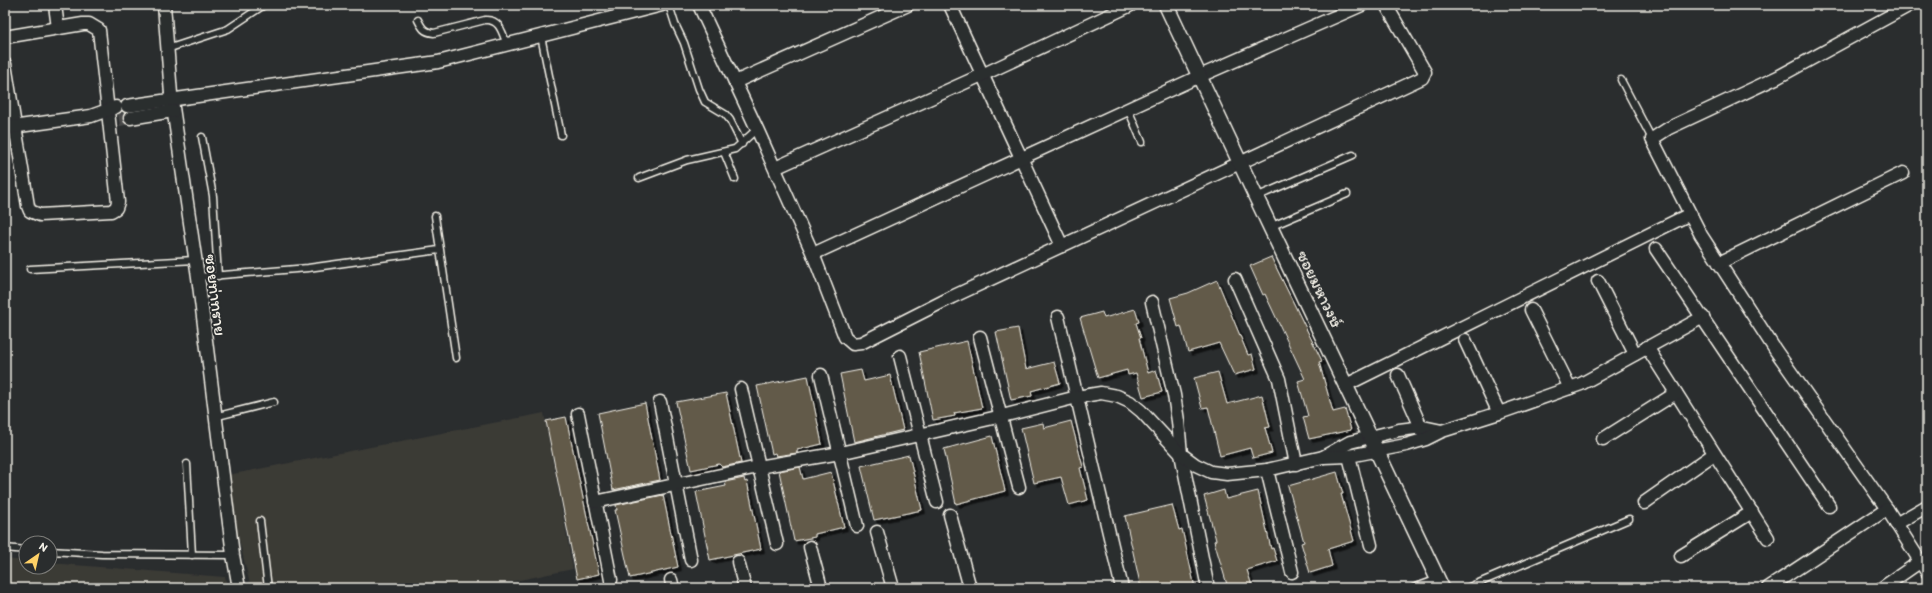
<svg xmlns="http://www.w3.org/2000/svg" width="1932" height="593" font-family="Itim,'Playpen Sans Thai',sans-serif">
	<defs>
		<filter id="shadow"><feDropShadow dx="3.5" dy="3.5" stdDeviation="0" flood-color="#0009"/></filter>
	</defs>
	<rect width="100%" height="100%" fill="#2a2d2e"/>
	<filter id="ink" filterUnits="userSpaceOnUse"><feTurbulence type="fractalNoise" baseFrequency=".025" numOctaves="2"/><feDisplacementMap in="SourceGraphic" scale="8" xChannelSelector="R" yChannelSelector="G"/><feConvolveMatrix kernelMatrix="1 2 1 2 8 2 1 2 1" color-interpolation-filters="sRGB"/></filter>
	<g filter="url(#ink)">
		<g fill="#3b3a36">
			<polygon points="544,413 573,569 481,588 251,588 223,476"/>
			<polygon points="5,559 26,561 26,567 50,567 50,563 225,577 228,588 5,588"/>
		</g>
		<g fill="#625a4a" stroke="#f4f1e8" filter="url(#shadow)">
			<polygon points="1271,257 1322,361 1319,362 1333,412 1345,409 1351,430 1309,439 1303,417 1308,416 1298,381 1305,379 1265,294 1263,295 1250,266"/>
			<polygon points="1217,280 1248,355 1252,354 1256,369 1234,375 1219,343 1188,352 1181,326 1178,327 1170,298 1188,293"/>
			<polygon points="1135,309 1139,322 1136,323 1141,338 1139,338 1148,373 1156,370 1162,392 1143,397 1136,373 1128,375 1127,370 1098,378 1080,318 1102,312 1104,318"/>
			<polygon points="1018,328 1026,369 1054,362 1060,383 1031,391 1032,396 1011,400 996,332"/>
			<polygon points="967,341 982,408 954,413 955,416 933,420 919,352"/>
			<polygon points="861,370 864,381 890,375 903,430 854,442 840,374"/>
			<polygon points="1218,372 1227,404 1262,395 1270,427 1265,428 1272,453 1253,458 1250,448 1220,456 1208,407 1202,408 1194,378"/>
			<polygon points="808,376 822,444 797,450 797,453 776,456 775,453 772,454 757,386"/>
			<polygon points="726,393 741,463 722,467 719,464 691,470 676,402"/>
			<polygon points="645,403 660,480 613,490 598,413"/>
			<polygon points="566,417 599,574 577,579 546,421"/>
			<polygon points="1071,421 1083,467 1080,468 1088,500 1069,505 1061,477 1034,483 1021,428 1043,423 1044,428"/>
			<polygon points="992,436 1005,491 956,504 944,449"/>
			<polygon points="909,455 922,510 874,520 861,466"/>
			<polygon points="800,467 803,479 831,472 844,527 815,534 815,537 794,541 779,471"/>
			<polygon points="1337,472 1343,494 1341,494 1354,541 1328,549 1332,566 1310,573 1301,543 1304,542 1288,486"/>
			<polygon points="744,478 745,482 747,481 761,549 710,560 696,492 726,486 725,482"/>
			<polygon points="1224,490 1226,499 1258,491 1271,549 1273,548 1277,561 1247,570 1252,586 1246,588 1228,588 1214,541 1216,540 1204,496"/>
			<polygon points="663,495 678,567 630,578 615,510 617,510 616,505"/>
			<polygon points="1172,505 1179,530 1182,529 1195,588 1141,588 1125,516"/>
		</g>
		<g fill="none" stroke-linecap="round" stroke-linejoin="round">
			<polyline stroke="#484a4a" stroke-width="12" stroke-dasharray="12 6" stroke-linecap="butt" points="119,120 130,118"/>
			<g stroke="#f4f1e8" stroke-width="9">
				<g id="service">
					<polyline points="669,5 675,24 684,43 699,89 705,102 725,114 730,120 742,144"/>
					<path d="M 418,20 C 422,28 424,32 434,33 L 485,20 C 500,19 502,32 507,45"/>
					<polyline points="541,36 561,135"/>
					<polyline points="167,49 228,29 264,5"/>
					<polyline points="1621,80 1652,139"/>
					<polyline points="1128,109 1142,142"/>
					<polyline points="202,137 213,196 218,276"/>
					<polyline points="724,152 735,179"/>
					<polyline points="639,178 687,160 735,149 757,129"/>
					<polyline points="1256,197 1353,155"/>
					<polyline points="435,216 456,358"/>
					<polyline points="1270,227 1347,194"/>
					<polyline points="30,269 195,260"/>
					<polyline points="198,277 308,268 439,250"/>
					<polyline points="214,417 274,402"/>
					<polyline points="187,464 192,555"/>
					<polyline points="260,521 268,588"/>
					<polyline points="5,548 26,550"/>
					<polyline points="50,551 102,554 233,555"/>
					<polyline points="1413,588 1438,579"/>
					<polyline points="1467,588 1629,519"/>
				</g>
			</g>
			<g stroke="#f4f1e8" stroke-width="15">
				<g id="minor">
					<polyline points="55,5 58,28"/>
					<polyline points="164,5 171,94 198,277 233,555 239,588"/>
					<polyline points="699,5 757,129 813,254 845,337 853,344 861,343 952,297 1422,78 1425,72 1386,5"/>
					<polyline points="950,5 1062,246"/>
					<polyline points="1910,5 1778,77 1669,128 1652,139 1701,235 1776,351 1887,509 1927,572"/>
					<polyline points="5,37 83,24 89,24 99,30 118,202 116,208 111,211 40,215 30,211 28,206 5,64"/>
					<polyline points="735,82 908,5"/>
					<polyline points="127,106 438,62 662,5"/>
					<polyline points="130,118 173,111"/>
					<polyline points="5,128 91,116 116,107"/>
					<polyline points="775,168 982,75 1131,5"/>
					<polyline points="1656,249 1829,506"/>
					<polyline points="813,254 1200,76 1362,5"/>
					<polyline points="1719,263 1903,173"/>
					<polyline points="1235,279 1279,379 1296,464"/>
					<polyline points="1598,281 1635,354"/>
					<polyline points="1152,302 1174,395 1178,421 1181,454 1208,588"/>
					<polyline points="1531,310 1570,388"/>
					<polyline points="1058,317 1122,588"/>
					<polyline points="980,337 1019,487"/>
					<polyline points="1465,340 1499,413"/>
					<polyline points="1647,347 1768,538"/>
					<polyline points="900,356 937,502"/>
					<polyline points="821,375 857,526"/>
					<polyline points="1398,375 1424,434"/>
					<polyline points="1346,385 1690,214"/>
					<polyline points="741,389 777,544"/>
					<polyline points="660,402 691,560"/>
					<polyline points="578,414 611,580"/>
					<polyline points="1603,439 1676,393"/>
					<polyline points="1349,456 1371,545"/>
					<polyline points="1323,457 1350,442 1399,430 1423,427 1442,431"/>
					<polyline points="1267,470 1292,572"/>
					<polyline points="595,502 758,467 840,453 1002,416 1077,397 1101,393 1117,396 1130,402 1141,411 1181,454 1196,465 1211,472 1227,474 1267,470 1323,457 1349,456 1406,445 1426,439 1442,431 1499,413 1581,384 1703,317"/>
					<polyline points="1644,503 1714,454"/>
					<polyline points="950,515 970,588"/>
					<polyline points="1896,524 1927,506"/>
					<polyline points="877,532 893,588"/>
					<polyline points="810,547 821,588"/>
					<polyline points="1681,556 1752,512"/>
					<polyline points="738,562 745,588"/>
					<polyline points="671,580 673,588"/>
					<polyline points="1768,588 1887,509"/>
					<polyline points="1882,588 1921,561"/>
				</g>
			</g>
			<g stroke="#f4f1e8" stroke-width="17">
				<polyline id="tertiary" points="1166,5 1256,197 1442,588"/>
			</g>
			<use href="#service" stroke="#2a2d2e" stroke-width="6"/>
			<use href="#minor" stroke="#2a2d2e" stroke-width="12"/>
			<use href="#tertiary" stroke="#2a2d2e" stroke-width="14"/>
		</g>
	</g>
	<g text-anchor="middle" stroke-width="4" stroke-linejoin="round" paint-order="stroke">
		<g font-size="17" fill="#f4f1e8" stroke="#2a2d2e">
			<text transform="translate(1320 289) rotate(64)" y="6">ซอยมหาวงษ์</text>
			<text transform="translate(216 295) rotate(83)" y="6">ซอยท่าทราย</text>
		</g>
	</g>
	<rect width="1932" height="593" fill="none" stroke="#2a2d2e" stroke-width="20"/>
	<rect x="10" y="10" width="1912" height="573" fill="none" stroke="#f4f1e8" stroke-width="1.5" filter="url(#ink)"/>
	<g transform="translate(38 555) rotate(34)"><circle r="19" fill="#2a2d2e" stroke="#7b7b78"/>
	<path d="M0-3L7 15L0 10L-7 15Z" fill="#ffd166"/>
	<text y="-6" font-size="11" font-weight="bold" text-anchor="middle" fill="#f4f1e8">N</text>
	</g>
</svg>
